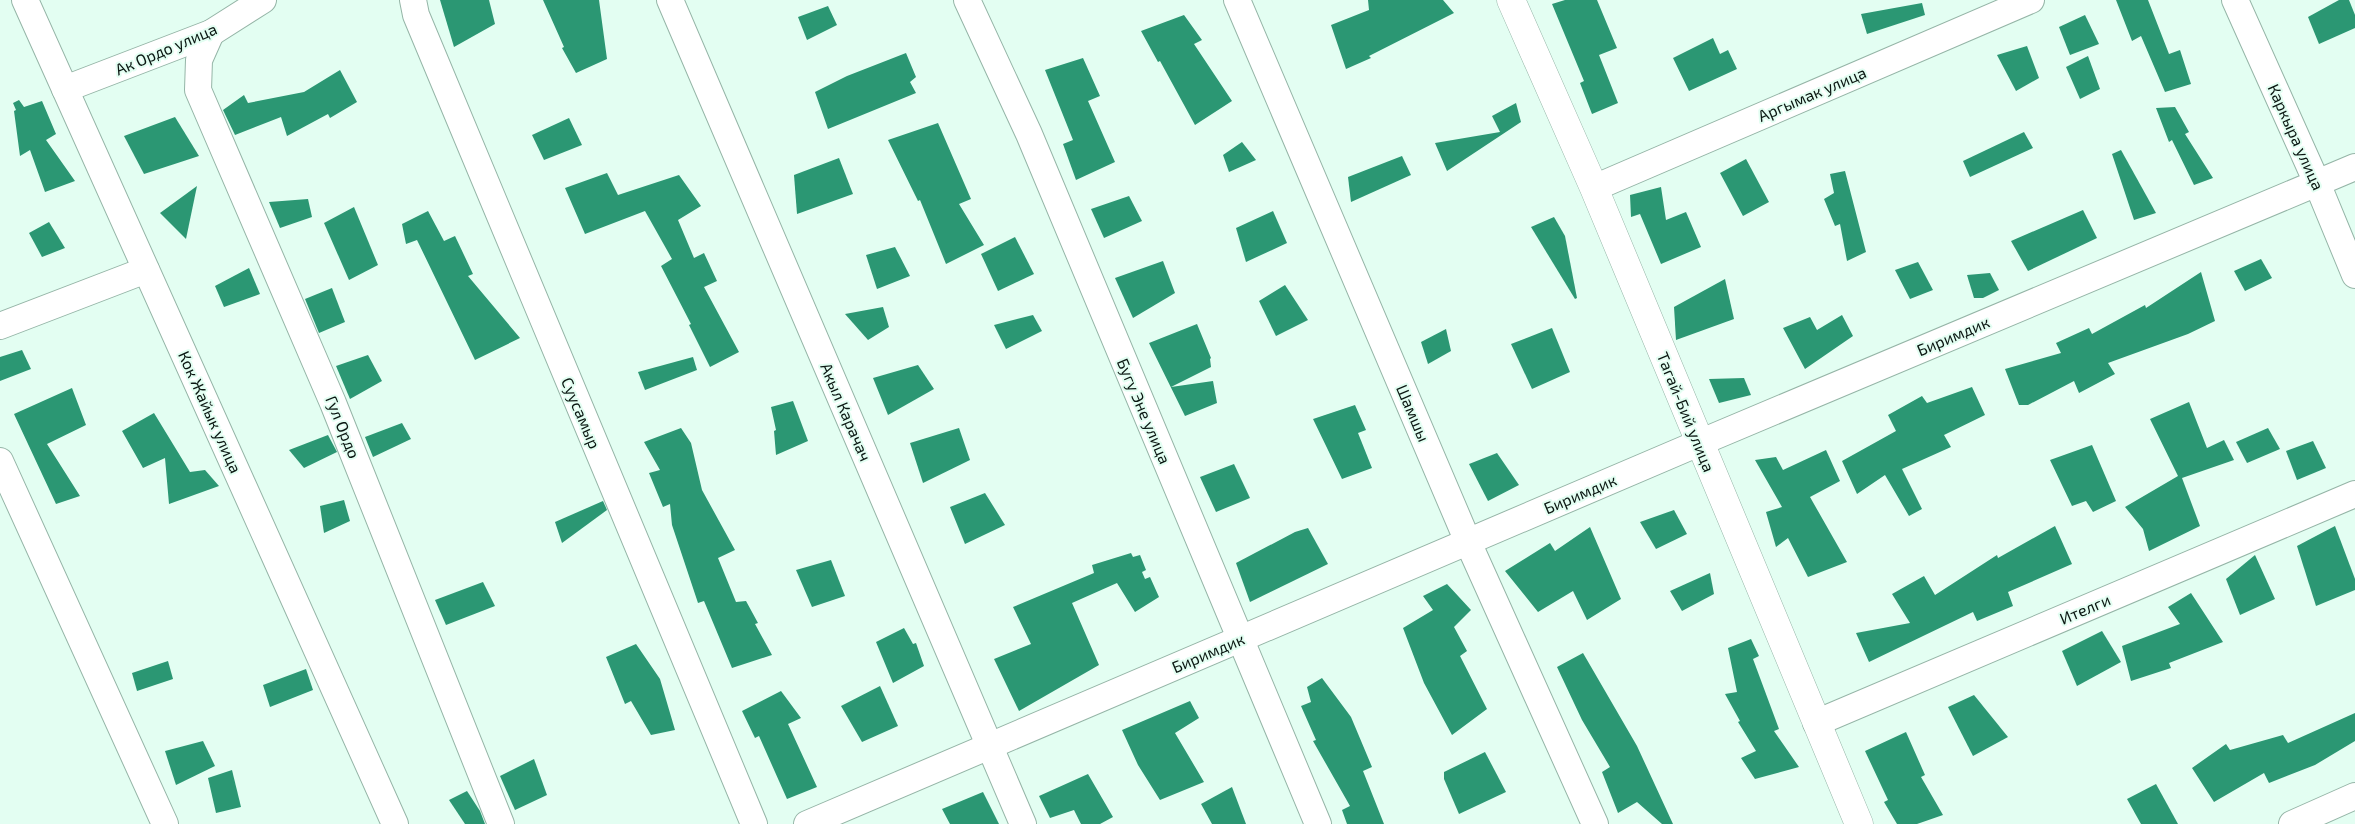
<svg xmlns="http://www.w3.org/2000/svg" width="2355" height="824" font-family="'Exo 2',sans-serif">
	<rect width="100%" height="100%" fill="#e3fef2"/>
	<g fill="#2b9773">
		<polygon points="440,0 489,0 495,24 454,47"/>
		<polygon points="543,0 599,0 607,59 576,73 562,48 564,47"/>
		<polygon points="1368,0 1443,0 1454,13 1369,56 1371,58 1346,69 1331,25 1369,10"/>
		<polygon points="1565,0 1597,0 1617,48 1599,55 1618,103 1592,114 1580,83 1584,81 1552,4"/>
		<polygon points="2116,0 2148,0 2169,54 2180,50 2191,84 2165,92 2141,36 2132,41"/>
		<polygon points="2339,0 2349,0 2355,15 2355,28 2319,44 2308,17"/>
		<polygon points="1922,3 1925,15 1867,34 1861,14"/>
		<polygon points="828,6 837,25 807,40 798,17"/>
		<polygon points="1184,15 1202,40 1194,44 1232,101 1195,125 1160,61 1158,62 1141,31"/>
		<polygon points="2085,15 2099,44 2070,55 2059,27"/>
		<polygon points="1713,38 1720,54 1728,50 1737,69 1689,91 1673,58"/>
		<polygon points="2027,46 2039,78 2016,91 1997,55"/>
		<polygon points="906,53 916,77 910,82 916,93 828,129 815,92 847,76"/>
		<polygon points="2088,56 2100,89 2080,99 2066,67"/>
		<polygon points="1083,58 1100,96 1088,101 1115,162 1076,180 1063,144 1073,140 1045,70"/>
		<polygon points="340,70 357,102 330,118 328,114 287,136 281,117 235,135 223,110 244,95 248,103 304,92"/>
		<polygon points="19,100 24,107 42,101 56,134 46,140 75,181 45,192 30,150 20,156 14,111 16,110 13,103"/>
		<polygon points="1516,103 1521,122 1447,171 1435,143 1500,132 1492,116"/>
		<polygon points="2175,107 2189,132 2185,134 2213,178 2194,185 2172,140 2169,142 2156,108"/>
		<polygon points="175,117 199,156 144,174 124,136"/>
		<polygon points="569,118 582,145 544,160 532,135"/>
		<polygon points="938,123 971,199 959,204 984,245 946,264 920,200 918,201 888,140"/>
		<polygon points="2024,132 2033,148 1970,177 1963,161"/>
		<polygon points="1242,142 1256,160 1229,172 1223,155"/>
		<polygon points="2121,150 2156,213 2134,220 2112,154"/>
		<polygon points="1402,156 1411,175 1351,202 1348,177"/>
		<polygon points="839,158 853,194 797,214 794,175"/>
		<polygon points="1746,159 1769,202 1743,216 1720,173"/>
		<polygon points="1845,171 1866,252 1847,261 1840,224 1835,226 1824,199 1834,193 1830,174"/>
		<polygon points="607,173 618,195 679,175 701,206 678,220 694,258 704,253 717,281 704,287 739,352 710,367 689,325 691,324 661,266 672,259 645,211 585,234 565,188"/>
		<polygon points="197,186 186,239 160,213"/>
		<polygon points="1661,187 1666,220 1686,212 1701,247 1661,264 1640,214 1631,217 1630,195"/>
		<polygon points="1129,196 1142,221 1104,238 1091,209"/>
		<polygon points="308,199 312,217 280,228 269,202"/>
		<polygon points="354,207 378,265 349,280 324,223"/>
		<polygon points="2083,210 2097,238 2028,271 2011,241"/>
		<polygon points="428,211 444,241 455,236 473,274 468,276 520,338 475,360 417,240 406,244 402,224"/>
		<polygon points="1273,211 1287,243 1246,262 1236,228"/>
		<polygon points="1554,217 1565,236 1577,298 1575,299 1531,227"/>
		<polygon points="49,222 65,248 42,257 29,233"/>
		<polygon points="1015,237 1034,274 998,291 981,254"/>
		<polygon points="895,247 910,276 877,289 866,255"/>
		<polygon points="2261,259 2272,278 2245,291 2234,271"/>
		<polygon points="1163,261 1175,293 1133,318 1115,278"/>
		<polygon points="1918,262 1933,290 1910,299 1895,270"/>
		<polygon points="249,268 260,294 224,307 215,286"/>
		<polygon points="2201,272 2215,321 2188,334 2108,363 2115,374 2079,393 2074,381 2028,405 2019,405 2005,369 2061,353 2056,343 2089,328 2092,334 2145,305 2146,308"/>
		<polygon points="1990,273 1999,290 1983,298 1974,298 1967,275"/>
		<polygon points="1725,279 1734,319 1676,340 1674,307"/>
		<polygon points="1285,285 1308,320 1276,336 1259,301"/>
		<polygon points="332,288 345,322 319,333 305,299"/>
		<polygon points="883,307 889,327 868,340 845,314"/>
		<polygon points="1033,315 1042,331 1006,349 994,325"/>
		<polygon points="1842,315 1853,336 1805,369 1783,328 1810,317 1817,330"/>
		<polygon points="1197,324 1211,358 1210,359 1211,367 1171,387 1213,381 1217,403 1185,416 1149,343"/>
		<polygon points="1552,328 1570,372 1532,389 1511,344"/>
		<polygon points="1446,329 1451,351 1428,364 1421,342"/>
		<polygon points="22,350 31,369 0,381 0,357"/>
		<polygon points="368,355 382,381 350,399 336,366"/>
		<polygon points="693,357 697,370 645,390 638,372"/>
		<polygon points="918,365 934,389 888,415 873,378"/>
		<polygon points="1744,378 1751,395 1719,403 1709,379"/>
		<polygon points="1972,387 1985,415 1944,435 1951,447 1902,469 1922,509 1909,516 1885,475 1857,494 1842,461 1896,431 1888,415 1922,396 1927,403"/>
		<polygon points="72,388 86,425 47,444 80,496 56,504 14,414"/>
		<polygon points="793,401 808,441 776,455 774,431 776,430 771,407"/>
		<polygon points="2189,402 2207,448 2224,440 2234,460 2182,478 2200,526 2149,551 2143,529 2125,507 2178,476 2150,419"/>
		<polygon points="1355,405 1366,430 1358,433 1372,468 1342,479 1313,419"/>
		<polygon points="154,413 190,472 205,470 219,486 169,504 165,458 143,468 122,431"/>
		<polygon points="402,423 411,439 373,457 365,437"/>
		<polygon points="681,428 691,443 702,490 735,550 718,558 736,602 746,601 758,623 755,624 772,655 732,668 704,601 698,603 672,525 670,504 663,507 649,473 660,470 644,442"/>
		<polygon points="959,428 970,460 923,483 910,443"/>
		<polygon points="2268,428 2280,449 2247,463 2236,442"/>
		<polygon points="328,435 337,452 304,468 289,450"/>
		<polygon points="2313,441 2326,468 2297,480 2286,451"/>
		<polygon points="2092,445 2116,501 2093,512 2086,501 2072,506 2050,460"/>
		<polygon points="1826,450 1840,481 1810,497 1847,562 1808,577 1788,538 1776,547 1766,512 1782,507 1755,460 1776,457 1783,470"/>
		<polygon points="1497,453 1519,485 1488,501 1469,464"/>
		<polygon points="1234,464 1250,498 1216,512 1200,477"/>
		<polygon points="985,493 1005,525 965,544 950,507"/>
		<polygon points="344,500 350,521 324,533 320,506"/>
		<polygon points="603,501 607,510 562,543 555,522"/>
		<polygon points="1674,510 1687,534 1656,549 1640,522"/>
		<polygon points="2055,526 2072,564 2008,592 2013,606 1977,621 1973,612 1869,662 1856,633 1910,623 1892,594 1924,576 1935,595 1997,555 1998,558"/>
		<polygon points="2335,526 2355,579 2355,590 2316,606 2297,546"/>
		<polygon points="1590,527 1621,599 1587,620 1573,591 1538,612 1505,571 1550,543 1555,551"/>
		<polygon points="1308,528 1328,564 1250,602 1236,563 1295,532"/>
		<polygon points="1131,553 1133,557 1140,555 1146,570 1142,572 1145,579 1150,577 1159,597 1135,612 1117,583 1072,603 1099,665 1019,711 994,659 1031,644 1013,607 1094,573 1092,565"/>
		<polygon points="2255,555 2275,599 2240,615 2226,579"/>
		<polygon points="831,560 845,596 812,607 796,570"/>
		<polygon points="1710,573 1714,594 1682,611 1670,591"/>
		<polygon points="483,582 495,606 446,625 435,600"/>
		<polygon points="1447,584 1471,610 1454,627 1467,651 1460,656 1487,709 1452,735 1424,683 1403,628 1433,610 1423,596"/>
		<polygon points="2191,593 2223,642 2169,663 2171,668 2131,681 2122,646 2180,624 2168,607"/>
		<polygon points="904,628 913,644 916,643 924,666 893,683 876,642"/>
		<polygon points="2102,631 2121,662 2077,686 2062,651"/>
		<polygon points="1751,639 1759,656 1753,659 1779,729 1774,731 1799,767 1755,779 1741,758 1756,751 1738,722 1740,721 1725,694 1737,692 1728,648"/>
		<polygon points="636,644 660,679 675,730 651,735 631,701 625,704 606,657"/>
		<polygon points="1583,653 1637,746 1673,824 1662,824 1637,802 1618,813 1602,772 1610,767 1582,720 1557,667"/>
		<polygon points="168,661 173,679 137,691 132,673"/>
		<polygon points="306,669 313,690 270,707 263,685"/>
		<polygon points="1322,678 1351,717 1372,767 1363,771 1384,824 1347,824 1342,810 1350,806 1313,741 1316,740 1301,706 1311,702 1307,687"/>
		<polygon points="880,686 898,726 862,742 841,706"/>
		<polygon points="781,691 801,718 788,724 817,787 787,799 759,736 755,738 742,711"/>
		<polygon points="1974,695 2008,737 1973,756 1948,707"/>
		<polygon points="1190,701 1199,718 1175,733 1204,782 1160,800 1138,765 1122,730"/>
		<polygon points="2355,713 2355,741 2315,765 2269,783 2264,773 2214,802 2192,768 2226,744 2230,750 2283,735 2288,743"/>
		<polygon points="1906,732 1925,775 1921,777 1943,815 1917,824 1897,824 1884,802 1888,800 1865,751"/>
		<polygon points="203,741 215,766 176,785 165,751"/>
		<polygon points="1485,752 1506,792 1459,814 1444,779 1444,772"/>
		<polygon points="534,759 547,795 515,810 500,776"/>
		<polygon points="232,770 241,807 216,813 208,778"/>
		<polygon points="1088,774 1113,817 1100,824 1081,824 1074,810 1050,818 1039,796"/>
		<polygon points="2156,784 2178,824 2141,824 2127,799"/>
		<polygon points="1232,787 1246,824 1212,824 1201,804"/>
		<polygon points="467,791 480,811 485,824 465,824 449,800"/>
		<polygon points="983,792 999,824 950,824 942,809"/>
	</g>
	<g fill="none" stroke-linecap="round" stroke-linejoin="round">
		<g stroke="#95b5a7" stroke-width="28">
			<g id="minor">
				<polyline points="25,0 395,824"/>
				<polyline points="413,0 416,15 754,824"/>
				<polyline points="670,0 1023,824"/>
				<polyline points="967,0 1029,134 1318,824"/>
				<polyline points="1237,0 1468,542 1595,824"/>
				<polyline points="2235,0 2317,183 2355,275"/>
				<polyline points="211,33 199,60 198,90 333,403 501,824"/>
				<polyline points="65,89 211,33 263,0"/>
				<polyline points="1594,188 2031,0"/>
				<polyline points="0,326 146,270"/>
				<polyline points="0,461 165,824"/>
				<polyline points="1816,723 2355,494"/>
				<polyline points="807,824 1699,443 2355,167"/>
				<polyline points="2292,824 2355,796"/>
			</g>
		</g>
		<g stroke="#95b5a7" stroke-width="29">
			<polyline id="tertiary" points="1511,0 1594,188 1859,824"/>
		</g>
		<use href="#minor" stroke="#fff" stroke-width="26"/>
		<use href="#tertiary" stroke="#fff" stroke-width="28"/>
	</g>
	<g text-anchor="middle" stroke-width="4" stroke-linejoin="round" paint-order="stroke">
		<g font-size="16" fill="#0a1611" stroke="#e3fef2">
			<text transform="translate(166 49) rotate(-23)" y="6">Ак Ордо улица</text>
			<text transform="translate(1812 94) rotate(-23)" y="6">Аргымак улица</text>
			<text transform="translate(2296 137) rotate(66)" y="6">Каркыра улица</text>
			<text transform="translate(1953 336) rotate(-23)" y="6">Биримдик</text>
			<text transform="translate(1144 411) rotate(67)" y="6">Бугу Эне улица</text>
			<text transform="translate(210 412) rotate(66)" y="6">Кок Жайык улица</text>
			<text transform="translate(846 412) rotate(67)" y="6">Акыл Карачач</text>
			<text transform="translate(1686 412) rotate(68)" y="6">Тагай-Бий улица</text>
			<text transform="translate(581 413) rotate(67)" y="6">Суусамыр</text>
			<text transform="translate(1413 413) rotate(67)" y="6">Шамшы</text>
			<text transform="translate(343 427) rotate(68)" y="6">Гул Ордо</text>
			<text transform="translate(1580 494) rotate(-23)" y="6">Биримдик</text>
			<text transform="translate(2085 609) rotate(-23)" y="6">Ителги</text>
			<text transform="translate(1208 653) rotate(-23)" y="6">Биримдик</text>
		</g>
	</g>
</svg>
